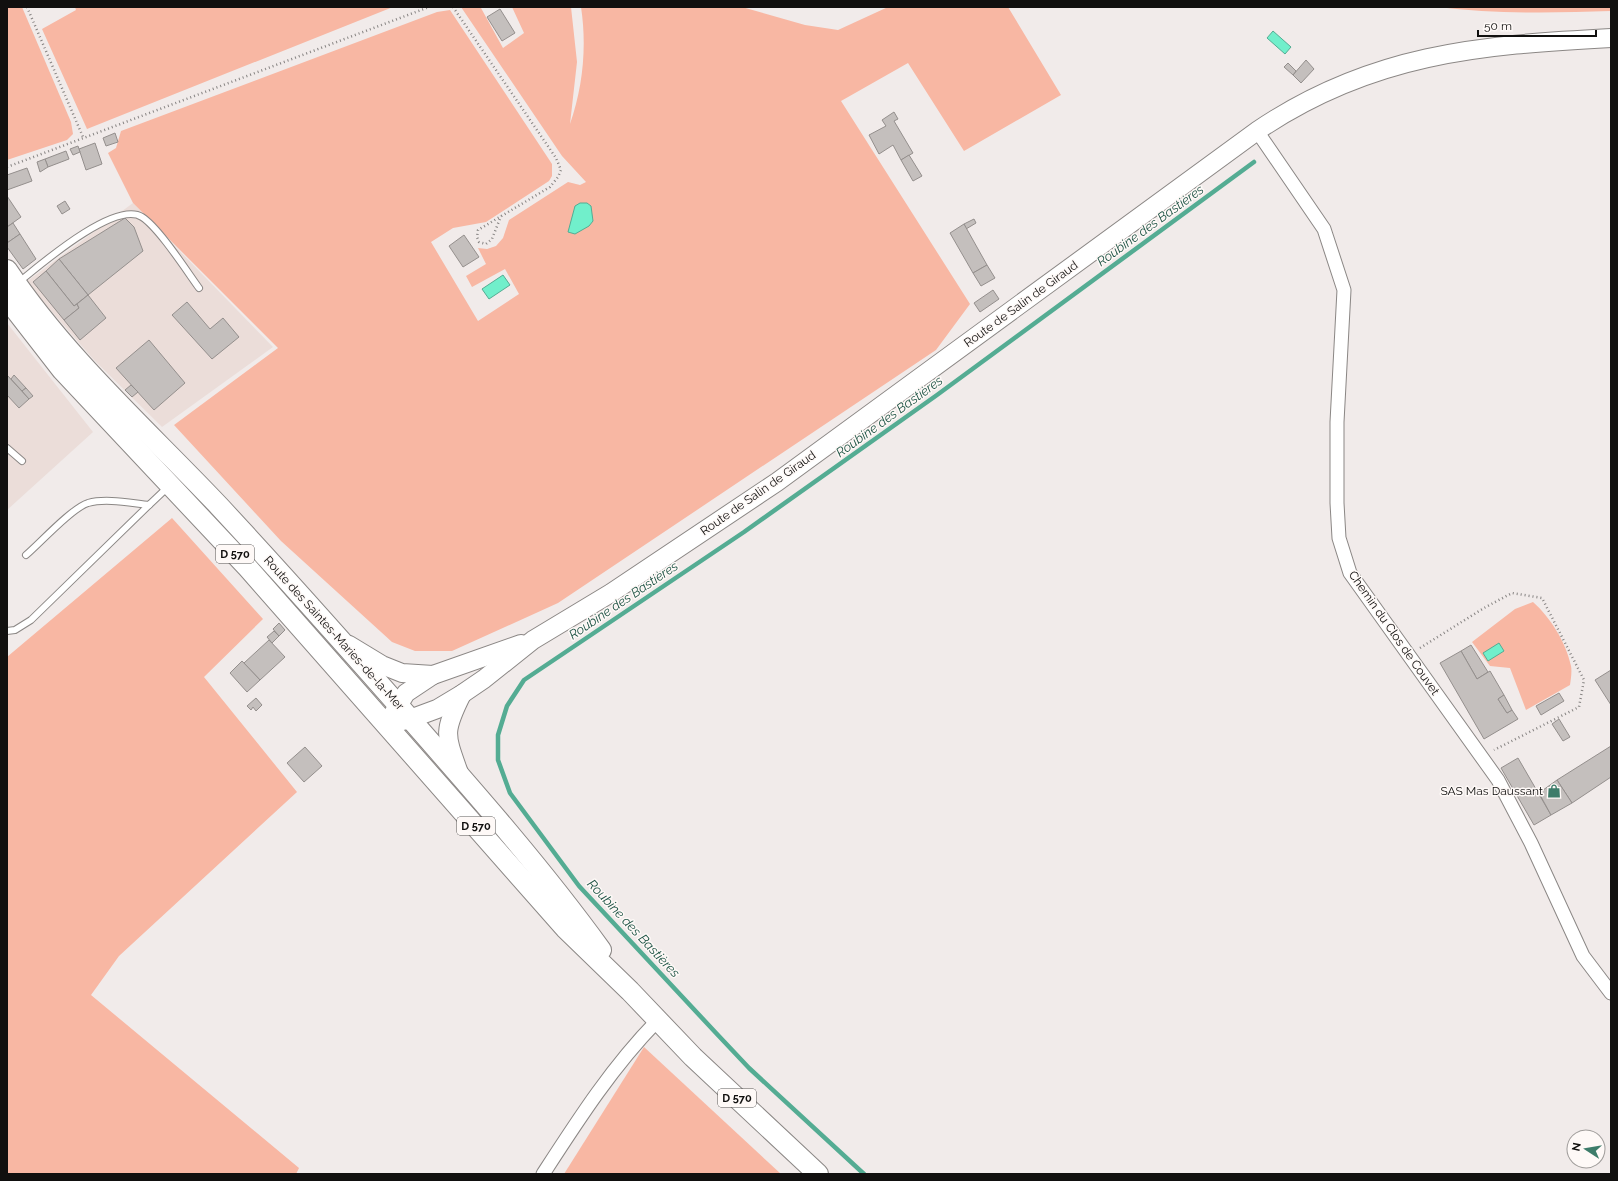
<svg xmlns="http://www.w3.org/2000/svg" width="1618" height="1181" font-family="Raleway,sans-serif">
	<rect width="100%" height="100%" fill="#f1ebea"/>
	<g fill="#ebddd9">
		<polygon points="133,203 273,347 162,427 94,360 26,282"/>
		<polygon points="7,323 93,432 7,510"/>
	</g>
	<g fill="#f8b7a3">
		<polygon points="7,7 22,7 71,122 73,134 67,140 7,160"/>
		<polygon points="75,7 393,7 87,129 42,29 76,10"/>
		<path d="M 461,7 L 481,8 L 503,48 L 524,33 L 512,7 L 571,7 L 577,62 L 570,124 C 583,87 587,46 581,7 L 742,7 L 805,25 L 838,30 L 888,7 L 1008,7 L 1061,95 L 964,151 L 908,63 L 841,101 L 970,304 L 936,350 L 558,603 L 452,651 L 415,651 L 392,642 L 281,541 L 174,425 L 278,348 L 133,203 L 108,153 L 116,148 L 121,131 L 437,12 L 450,10 L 552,164 L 552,176 L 549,181 L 486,222 L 453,228 L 431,242 L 478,321 L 519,294 L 505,269 L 472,287 L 466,276 L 486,264 L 478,248 L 487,249 L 496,246 L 503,238 L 509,220 L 568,182 L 580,185 L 586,182 L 562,156 Z"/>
		<path d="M 1437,7 L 1611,7 L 1611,11 C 1553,13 1495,14 1437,7 Z"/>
		<polygon points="172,518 263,619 204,677 297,792 119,956 91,995 299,1168 296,1174 7,1174 7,657"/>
		<path d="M 1533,602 C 1550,617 1566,642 1571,666 C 1572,671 1571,679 1570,685 L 1526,710 L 1510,668 L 1490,666 L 1472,642 L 1515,609 Z"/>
		<polygon points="644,1047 781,1174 564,1174"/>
	</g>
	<g fill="#71efcb" stroke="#54ac93">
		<polygon points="1273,31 1291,47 1285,54 1267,38"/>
		<polygon points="580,203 587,203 591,206 593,221 589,226 575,234 568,232 575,206"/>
		<polygon points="503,275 510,285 489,299 482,289"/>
		<polygon points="1499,643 1504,651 1488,661 1483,653"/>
	</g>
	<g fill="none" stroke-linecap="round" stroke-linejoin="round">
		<polyline stroke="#54ac93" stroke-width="4.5" points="864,1174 749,1068 716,1033 579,886 510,793 498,760 498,735 507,706 524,680 744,532 937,395 1254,162"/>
	</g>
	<g fill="#c4bfbd" stroke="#948f8d">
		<polygon points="500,9 515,33 502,41 487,17"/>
		<polygon points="1306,60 1314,69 1301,83 1293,75"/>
		<polygon points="1288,63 1296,71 1293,75 1284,67"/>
		<polygon points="894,112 898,119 894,121 913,153 901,160 893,145 879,154 869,135 886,126 882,120"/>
		<polygon points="115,133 118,142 106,146 103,138"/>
		<polygon points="95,143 102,164 86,170 79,149"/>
		<polygon points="78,146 80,152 73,155 70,149"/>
		<polygon points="66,151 69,159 48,167 45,159"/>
		<polygon points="909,155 922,176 913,181 901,160"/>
		<polygon points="45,159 48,167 40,172 37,162"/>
		<polygon points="27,168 32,181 7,190 7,175"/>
		<polygon points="7,196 21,217 7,227"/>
		<polygon points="65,201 70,209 62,214 57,206"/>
		<polygon points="125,218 134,227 143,251 88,295 59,259"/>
		<polygon points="974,219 976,223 966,229 964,224"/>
		<polygon points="13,223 20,234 7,243 7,227"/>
		<polygon points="964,224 987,265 973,273 950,233"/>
		<polygon points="20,234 36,259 23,269 7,247 7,243"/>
		<polygon points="464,235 479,257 463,267 449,246"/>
		<polygon points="59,259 88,295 74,306 46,271"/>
		<polygon points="987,265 995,278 981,286 973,273"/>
		<polygon points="46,271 74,306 77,304 79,308 64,320 33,282"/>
		<polygon points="993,290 999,299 980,312 974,303"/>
		<polygon points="88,295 106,318 80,340 64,320 79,308 77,304"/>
		<polygon points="187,302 210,329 223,318 239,337 212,359 172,315"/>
		<polygon points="149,340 185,383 154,410 116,368"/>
		<polygon points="7,375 29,399 19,408 7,395"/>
		<polygon points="14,375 26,388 22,391 11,379"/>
		<polygon points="131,385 138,392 132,397 125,390"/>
		<polygon points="26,388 33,396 29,399 22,391"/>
		<polygon points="279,623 285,630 279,636 273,629"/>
		<polygon points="274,631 279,636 272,643 267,637"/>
		<polygon points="269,640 285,657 260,680 244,663"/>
		<polygon points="1471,645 1488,672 1477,679 1461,651"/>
		<polygon points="1461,651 1477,679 1490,671 1504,695 1498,699 1507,713 1512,710 1518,719 1484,739 1440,663"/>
		<polygon points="242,661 260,680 247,692 230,673"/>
		<polygon points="1611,670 1611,705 1595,680"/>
		<polygon points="1559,693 1564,701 1541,715 1536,706"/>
		<polygon points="1504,695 1512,710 1507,713 1498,699"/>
		<polygon points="256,698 262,705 256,711 253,707 251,710 247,706"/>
		<polygon points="1559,719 1570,737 1563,741 1552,724"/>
		<polygon points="1611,746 1611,777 1572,803 1557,780"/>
		<polygon points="305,747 322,766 304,782 287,763"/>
		<polygon points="1518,758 1551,815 1534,825 1501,768"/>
		<polygon points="1557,780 1572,803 1551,815 1539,793"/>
	</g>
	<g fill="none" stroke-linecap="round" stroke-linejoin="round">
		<g stroke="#8b8785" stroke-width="8">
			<g id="lane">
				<path d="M 19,282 C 40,265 115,200 142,217 C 159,228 186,270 199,288"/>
				<polyline points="7,448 22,461"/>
				<path d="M 26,555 C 40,543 72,508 88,503 C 106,498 130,503 149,505 L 168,487"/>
				<polyline points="7,631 15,630 31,620 149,505"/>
			</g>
		</g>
		<g stroke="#8b8785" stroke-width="15">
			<g id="street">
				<polyline points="1257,131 1324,229 1344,290 1337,422 1337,503 1339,538 1350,573 1498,780 1531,843 1583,956 1611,993"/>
				<path d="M 543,1174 C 578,1120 612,1067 657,1021"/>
			</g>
		</g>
		<g stroke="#8b8785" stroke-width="20">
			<g id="secondary">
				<polyline points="349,645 382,665 402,673 433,675 521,644"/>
				<polyline points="391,717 406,693 433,675"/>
				<path d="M 387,725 L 410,719 L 437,709 L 462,694 L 484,679 L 533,640 L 611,593 L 777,482 L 1257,131 C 1370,54 1479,45 1611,38"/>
				<path d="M 459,773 C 445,734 443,732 462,694"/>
			</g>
		</g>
		<g stroke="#8b8785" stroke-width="22">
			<g id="primary">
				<path d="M 7,270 C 66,358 146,429 219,506 C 285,577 349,649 413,722 C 478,796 543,870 601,950"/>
				<polyline points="7,299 62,370 248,568 565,928 630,991 693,1057 818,1174"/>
			</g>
		</g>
		<g stroke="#878483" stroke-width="2.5" stroke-dasharray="1 3" stroke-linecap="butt">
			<polyline points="27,7 83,137"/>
			<polyline points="453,7 556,158 561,170 558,177 550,187 478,230 477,237 479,242 486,244 492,239 501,216"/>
			<polyline points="7,167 429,7"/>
			<polyline points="1420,648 1484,608 1512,593 1542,598 1584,680 1579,707 1494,750"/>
		</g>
		<use href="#lane" stroke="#fff" stroke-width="6"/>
		<use href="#street" stroke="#fff" stroke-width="13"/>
		<use href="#secondary" stroke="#fff" stroke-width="18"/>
		<use href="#primary" stroke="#fff" stroke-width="20"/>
	</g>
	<defs>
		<g id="shop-bare" transform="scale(1.08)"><path d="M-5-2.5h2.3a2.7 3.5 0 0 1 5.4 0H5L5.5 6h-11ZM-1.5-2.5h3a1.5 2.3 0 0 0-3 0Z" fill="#3d7c6a" stroke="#fef9f7" stroke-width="2.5" paint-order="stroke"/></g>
	</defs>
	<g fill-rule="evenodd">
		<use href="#shop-bare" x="1554" y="791"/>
	</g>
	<g text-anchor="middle" stroke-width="3" stroke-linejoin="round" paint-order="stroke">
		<g fill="#fef9f7" stroke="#585655" stroke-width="1">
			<rect x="216" y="545" width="38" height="18" rx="3"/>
			<rect x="457" y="817" width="38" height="18" rx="3"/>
			<rect x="718" y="1089" width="38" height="18" rx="3"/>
		</g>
		<g font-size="11" font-weight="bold" fill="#11100f">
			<text x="235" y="558">D 570</text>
			<text x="476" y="830">D 570</text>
			<text x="737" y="1102">D 570</text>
		</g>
		<g font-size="12" fill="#11100f" stroke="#fef9f7">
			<text transform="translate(1021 304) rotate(-36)" y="4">Route de Salin de Giraud</text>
			<text transform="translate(758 493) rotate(-35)" y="4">Route de Salin de Giraud</text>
			<text transform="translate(334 633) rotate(48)" y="4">Route des Saintes-Maries-de-la-Mer</text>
			<text transform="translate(1394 633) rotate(55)" y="4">Chemin du Clos de Couvet</text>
		</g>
		<g font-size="12" fill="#11100f" stroke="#fef9f7" text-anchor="end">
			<text x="1543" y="795">SAS Mas Daussant</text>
		</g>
		<g font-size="13" font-style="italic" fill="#1b5142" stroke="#fef9f7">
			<text transform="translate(1150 225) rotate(-36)" y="5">Roubine des Bastières</text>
			<text transform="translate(889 416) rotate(-36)" y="5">Roubine des Bastières</text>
			<text transform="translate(623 600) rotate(-34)" y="5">Roubine des Bastières</text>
			<text transform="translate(634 928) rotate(47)" y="5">Roubine des Bastières</text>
		</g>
	</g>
	<rect width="1618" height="1181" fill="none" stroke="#11100f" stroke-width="16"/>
	<g transform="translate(1586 1149) rotate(282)"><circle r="19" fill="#fef9f7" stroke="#9f9c9a"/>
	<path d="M0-3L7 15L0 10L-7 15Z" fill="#3d7c6a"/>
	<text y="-6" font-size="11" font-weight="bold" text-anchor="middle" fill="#11100f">N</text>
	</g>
	<path d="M1478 30v6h118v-6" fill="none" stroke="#11100f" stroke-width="2"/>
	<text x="1484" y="30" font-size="12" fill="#11100f" stroke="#fef9f7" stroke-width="3" paint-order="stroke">50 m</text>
</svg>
